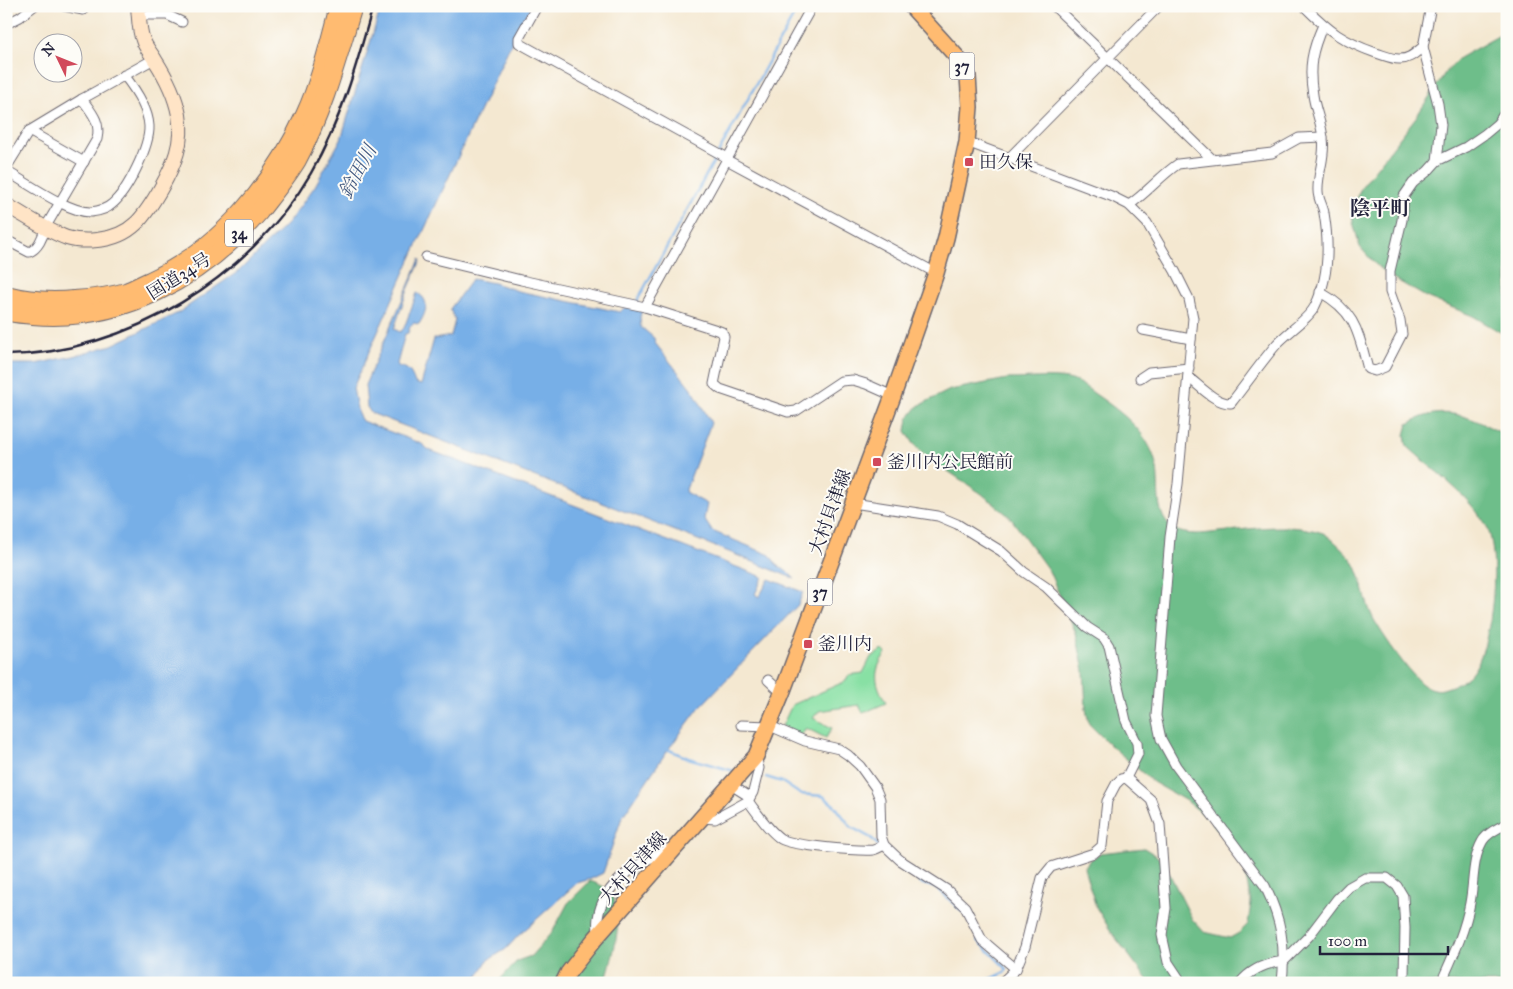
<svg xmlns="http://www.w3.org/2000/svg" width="1513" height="989" font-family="'IM FELL Great Primer','Noto Serif JP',serif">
	<rect width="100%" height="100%" fill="#fdfcf7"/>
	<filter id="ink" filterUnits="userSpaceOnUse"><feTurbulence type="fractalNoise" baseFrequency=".02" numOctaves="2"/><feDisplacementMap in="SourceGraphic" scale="10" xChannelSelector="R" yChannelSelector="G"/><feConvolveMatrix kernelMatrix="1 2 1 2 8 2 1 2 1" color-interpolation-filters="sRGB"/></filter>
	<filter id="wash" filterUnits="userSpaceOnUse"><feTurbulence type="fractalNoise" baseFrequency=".0096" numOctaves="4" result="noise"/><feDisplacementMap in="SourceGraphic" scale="20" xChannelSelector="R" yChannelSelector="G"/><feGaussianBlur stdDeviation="1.12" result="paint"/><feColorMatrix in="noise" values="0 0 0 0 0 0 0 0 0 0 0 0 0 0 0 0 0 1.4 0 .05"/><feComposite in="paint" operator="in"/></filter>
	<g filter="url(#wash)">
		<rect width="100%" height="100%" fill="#f4e8d1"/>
		<path fill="#88e0a4" stroke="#558170" d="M 883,650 L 886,653 C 872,672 875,683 886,703 L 863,713 L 859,705 L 819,711 L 813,718 L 832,728 L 826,738 L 806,728 L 801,735 L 782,726 L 792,705 L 846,681 L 849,675 L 863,673 L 871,657 Z"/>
		<g fill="#6ebe8a" stroke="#487062">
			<polygon points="1507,31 1507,336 1473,316 1426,297 1393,278 1374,263 1360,247 1353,222 1352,206 1363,185 1416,117 1445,73 1459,58"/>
			<path d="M 1007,379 C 1027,379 1048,376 1067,379 C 1077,380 1087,388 1095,394 C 1123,413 1151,434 1157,469 C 1160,487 1155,513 1170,526 C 1182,537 1203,534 1219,532 C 1252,529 1291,522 1323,533 C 1330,536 1349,555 1353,561 C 1363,578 1364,600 1373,618 C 1382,634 1408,672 1422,684 C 1427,688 1437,691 1443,689 C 1453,686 1464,682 1471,674 C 1493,650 1502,549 1485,523 C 1463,490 1435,472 1407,446 L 1405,435 L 1408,424 C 1444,402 1473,418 1507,436 L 1507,983 L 1150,983 L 1112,933 L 1096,907 L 1084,868 L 1089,861 L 1100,853 L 1144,848 L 1157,856 L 1169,873 L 1192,919 L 1204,932 L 1230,938 L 1239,933 L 1248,924 L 1251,903 L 1245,871 L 1228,842 L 1209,819 L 1188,802 L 1153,782 L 1109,744 L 1089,724 L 1086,709 L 1084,671 L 1076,633 L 1049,571 L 1010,517 L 982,494 L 927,457 L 914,444 L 906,431 L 908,419 L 918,406 L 950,390 Z"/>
			<path d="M 590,881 C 598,884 608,887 612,896 C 625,920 612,958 605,983 L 497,983 L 517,961 L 531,956 L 553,931 L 568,903 Z"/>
		</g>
		<g fill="#77afe7" stroke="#4c6891">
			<polygon points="390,6 532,6 521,22 406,269 353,388 358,414 362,421 422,444 429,450 763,577 755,594 759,597 769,579 803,592 798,605 699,708 665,754 622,817 603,873 591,879 577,883 518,936 506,949 487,961 474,983 6,983 6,364 35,364 74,356 112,345 178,313 239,271 288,223 315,186 341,139 380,10"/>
			<path d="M 420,259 L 421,260 L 406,294 L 394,329 L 400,332 L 404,328 L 417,293 C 431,300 426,313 419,324 L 413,323 L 410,327 L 408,333 L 405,334 L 397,364 L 399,367 C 409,367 412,374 415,383 L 421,385 L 434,339 L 451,336 L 455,320 L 450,309 L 472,279 L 494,283 L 518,291 L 620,312 L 625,307 L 642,310 L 640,317 L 641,327 L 654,338 L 655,343 L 694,392 L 711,423 L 685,492 L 707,504 L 704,519 L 712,531 L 770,555 L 776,564 L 790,574 L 795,579 L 729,552 L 371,413 L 367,407 L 365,385 Z"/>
		</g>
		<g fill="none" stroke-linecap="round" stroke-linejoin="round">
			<g stroke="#77afe7" stroke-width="2.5">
				<polyline points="636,303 799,6"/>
				<polyline points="667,749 688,758 734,771"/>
				<polyline points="766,777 782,782 800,794 823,796 835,806 851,827 871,838 879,846"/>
				<polyline points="913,872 920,883 937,888 964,913"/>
				<polyline points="978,940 1007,969 1004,973 982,983"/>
			</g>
		</g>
	</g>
	<g filter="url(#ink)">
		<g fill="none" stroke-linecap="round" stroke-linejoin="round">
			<g stroke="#6c6770" stroke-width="11">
				<g id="street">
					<polyline points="64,6 83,10"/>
					<polyline points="537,6 519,38 519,43 724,156 727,160 936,273"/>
					<polyline points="1054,6 1212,159"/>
					<path d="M 1304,6 C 1330,32 1342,41 1376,53 C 1383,55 1391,59 1399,59 C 1409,60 1416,52 1423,47"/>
					<polyline points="1431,6 1423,47 1438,104 1441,125 1437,161"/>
					<polyline points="139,15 167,15 182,22"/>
					<polyline points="6,24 20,17 34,6"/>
					<polyline points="82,99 29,131 84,162"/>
					<path d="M 967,142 L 1111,196 L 1129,205 L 1147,223 L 1175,271 L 1189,299 L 1193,318 L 1178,484 L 1170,537 L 1156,716 L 1161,739 L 1176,766 L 1265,886 C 1281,919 1286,946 1282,983"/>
					<polyline points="1010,157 1159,6"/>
					<polyline points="6,168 29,131"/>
					<path d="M 6,171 C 26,182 69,213 91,212 C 99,211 107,209 112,204 C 127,192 150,146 149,126 C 148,108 135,89 124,75"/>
					<path d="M 1129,205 C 1147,193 1160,176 1178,164 L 1272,153 L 1299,138 L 1323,137"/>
					<path d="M 6,240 L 29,252 C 38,249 43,237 45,228 L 97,139 C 101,122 92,113 82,99 L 154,59"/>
					<polyline points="426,257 521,280 645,307 714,329 722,332 724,337 714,384 720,389 788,412 796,411 841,381 853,380 866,384 893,396"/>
					<path d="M 1320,292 C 1356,312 1358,332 1368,369 L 1375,371 L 1385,367 L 1402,334 L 1400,320 L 1390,292 L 1390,271 L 1402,220 L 1404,196 L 1413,183 L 1428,171 L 1437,161 L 1466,147 L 1485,134 L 1497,124 L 1507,110"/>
					<polyline points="645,307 812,6"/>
					<polyline points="1143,330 1191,339"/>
					<path d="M 1188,377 C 1200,386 1216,404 1231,403 C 1246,384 1260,364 1275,346 C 1286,333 1309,319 1315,306 C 1329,278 1329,243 1324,213 C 1323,206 1318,199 1318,191 C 1317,174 1326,157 1323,139 C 1322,124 1315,110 1313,95 C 1308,67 1312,50 1323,25"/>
					<polyline points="1140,378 1149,372 1189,368"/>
					<polyline points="768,680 782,693"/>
					<polyline points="741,725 770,726 805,741 839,749 848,755 860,766 875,787 880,799 881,836 884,845 900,860 947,890 965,907 982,940 1016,969 1025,947 1042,878 1051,867 1094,853 1102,846 1107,801 1116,784 1121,779 1126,778 1138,754 1137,743 1126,721 1109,646 1104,638 1087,627 1046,587 1024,572 1001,551 957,524 938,516 853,503"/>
					<polyline points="1126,778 1151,800 1160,824 1166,908 1162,935 1168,962 1182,983"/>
					<polyline points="731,785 750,797"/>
					<path d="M 748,801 C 758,814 768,830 781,839 C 793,846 858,851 873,850 C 877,849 880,847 884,845"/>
					<polyline points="703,818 715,819 748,801 753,792 759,768 756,756"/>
					<path d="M 598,934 C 598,929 597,923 598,918 C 603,882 641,861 671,848"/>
					<polyline points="1001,983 1016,969"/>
					<path d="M 1240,983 C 1251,969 1267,963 1284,961 L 1309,936 L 1337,899 L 1349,887 L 1365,878 L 1387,878 L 1397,886 L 1403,896 L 1405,928 L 1404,976 L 1402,983"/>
					<path d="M 1441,983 C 1453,956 1465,931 1470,903 C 1474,883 1472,860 1482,842 C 1486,834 1499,827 1507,824"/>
				</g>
			</g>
			<g stroke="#6c6770" stroke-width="16">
				<path id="secondary" d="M 6,205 C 26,216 45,230 67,238 C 77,241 87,241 97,240 C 132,237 145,216 161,188 C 174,165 184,142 179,115 C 175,94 166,77 155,60 C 151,53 145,47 143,40 C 139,31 139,17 138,6"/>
			</g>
			<g stroke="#6c6770" stroke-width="18">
				<polyline id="primary" points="563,983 568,973 594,940 756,756 782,693 893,396 936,273 946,238 967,142 970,107 968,76 957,57 911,6"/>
			</g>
			<g stroke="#6c6770" stroke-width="20">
				<g id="highway">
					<path d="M 6,295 C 29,301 51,302 74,300 C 91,299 109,297 126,292 C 134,289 143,284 150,281 C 221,248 273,185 305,115 C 320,83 330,41 339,6"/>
					<path d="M 6,311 C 15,314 24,314 33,315 C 121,323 202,278 259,212 C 272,195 286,178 297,160 C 323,112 337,59 353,6"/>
				</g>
			</g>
			<use href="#street" stroke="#fff" stroke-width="9"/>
			<use href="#secondary" stroke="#ffe4c6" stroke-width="14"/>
			<use href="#primary" stroke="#ffbb71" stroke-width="15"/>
			<use href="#highway" stroke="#ffbb71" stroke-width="18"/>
			<path stroke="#22223b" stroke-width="2.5" d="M 6,355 C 127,354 251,277 311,173 C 341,121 357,64 373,6"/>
		</g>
	</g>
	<g fill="#d1495b" stroke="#fdfcf7" stroke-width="2">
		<rect x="964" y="157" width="10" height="10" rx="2.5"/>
		<rect x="872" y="457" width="10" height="10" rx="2.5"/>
		<rect x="803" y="639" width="10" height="10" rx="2.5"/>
	</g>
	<g text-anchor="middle" stroke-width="4" stroke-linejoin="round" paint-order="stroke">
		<g fill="#fdfcf7" stroke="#646373" stroke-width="1">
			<rect x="949.5" y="52.5" width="25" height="27" rx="4"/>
			<rect x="225" y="219.5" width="28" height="27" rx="4"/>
			<rect x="807.5" y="578.5" width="25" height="27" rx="4"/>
		</g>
		<g font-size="16" font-weight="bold" fill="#22223b">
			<text x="962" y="72">37</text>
			<text x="239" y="239">34</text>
			<text x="820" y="598">37</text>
		</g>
		<g font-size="18" fill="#22223b" stroke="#fdfcf7" text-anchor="start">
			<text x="979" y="168">田久保</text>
			<text x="887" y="468">釜川内公民館前</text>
			<text x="818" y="650">釜川内</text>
		</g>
		<g font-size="18" fill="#22223b" stroke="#fdfcf7">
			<text transform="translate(179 276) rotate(-32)" y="6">国道34号</text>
			<text transform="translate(830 512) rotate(-70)" y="6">大村貝津線</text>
			<text transform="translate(633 868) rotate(-48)" y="6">大村貝津線</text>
		</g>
		<g font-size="19" font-style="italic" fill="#445a80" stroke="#fdfcf7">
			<text transform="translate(357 171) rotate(-62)" y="7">鈴田川</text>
		</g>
		<g font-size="20" font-weight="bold" fill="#22223b" stroke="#fdfcf7">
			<text x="1380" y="215">陰平町</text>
		</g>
	</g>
	<rect width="1513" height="989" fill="none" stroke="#fdfcf7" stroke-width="25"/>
	<g transform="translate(58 58) rotate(313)"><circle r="24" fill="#fdfcf7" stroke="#a5a5ac"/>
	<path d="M0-4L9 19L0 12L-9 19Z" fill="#d1495b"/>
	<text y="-8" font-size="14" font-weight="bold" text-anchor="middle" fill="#22223b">N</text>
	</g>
	<path d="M1320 946v8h128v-8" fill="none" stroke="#22223b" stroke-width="2.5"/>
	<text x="1328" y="946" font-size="15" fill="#22223b" stroke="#fdfcf7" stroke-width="4" paint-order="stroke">100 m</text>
</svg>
